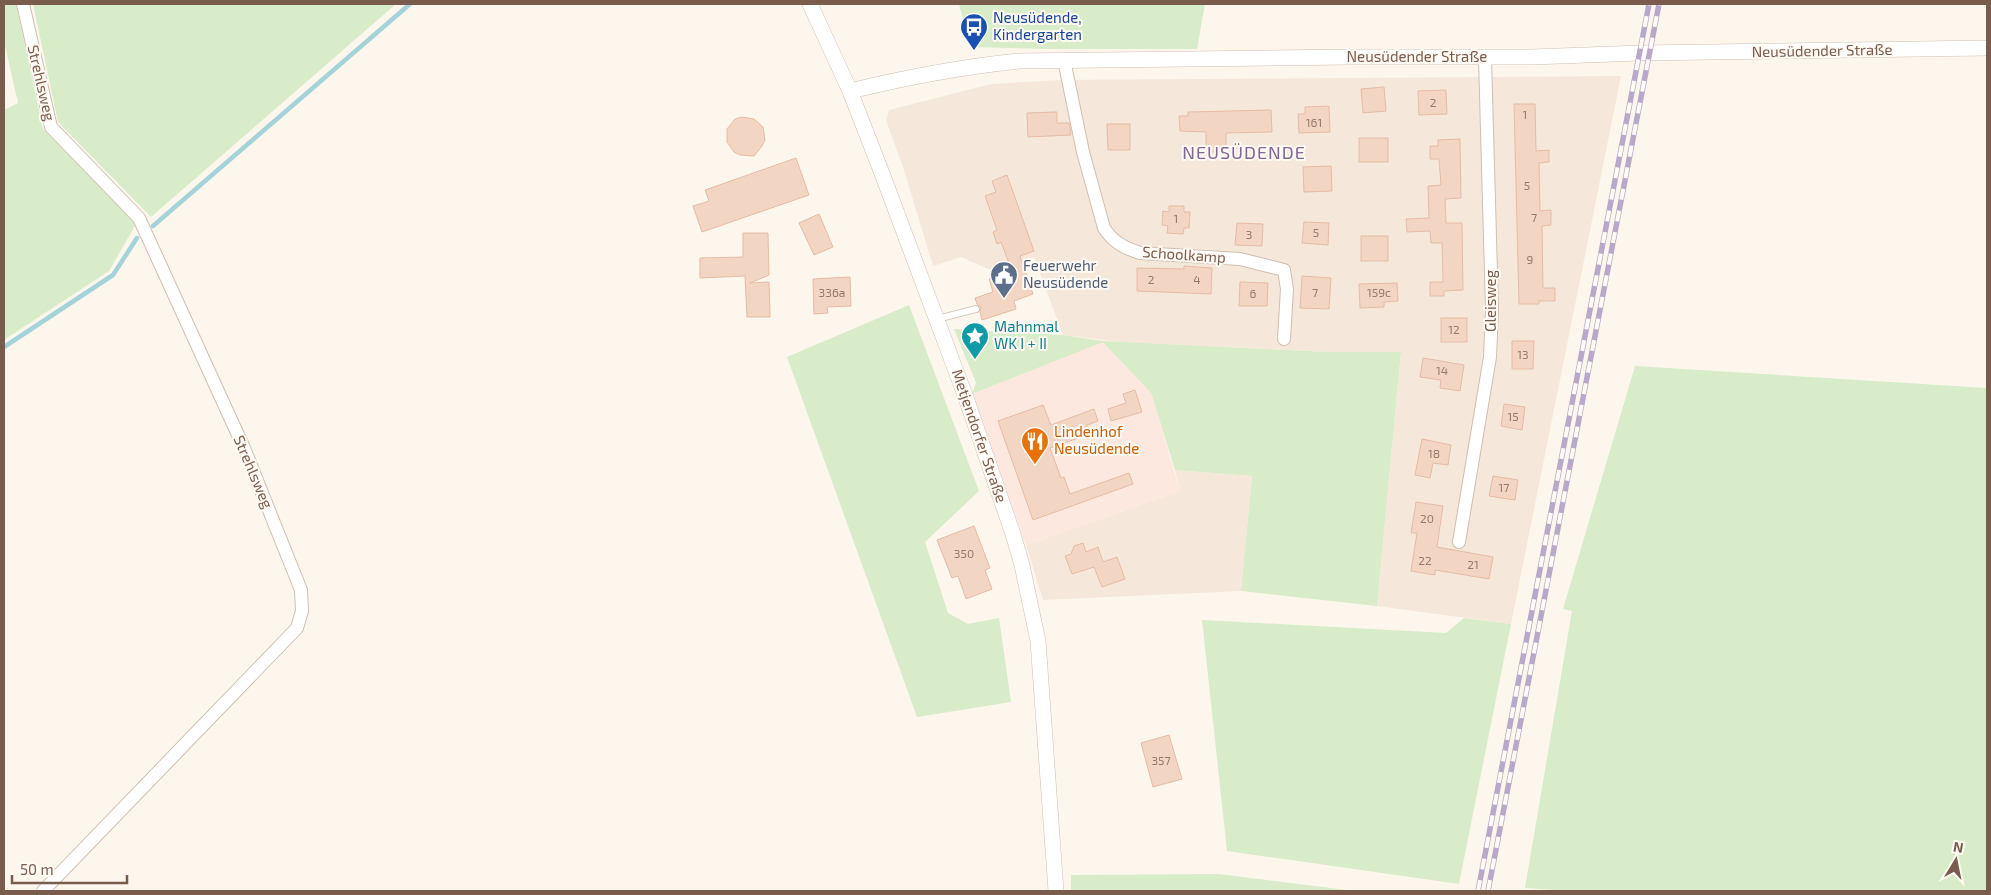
<svg xmlns="http://www.w3.org/2000/svg" width="1991" height="895" font-family="'Exo 2',sans-serif">
	<rect width="100%" height="100%" fill="#fdf6ec"/>
	<g fill="#f5e8da">
		<polygon points="1621,76 1511,624 1377,606 1401,353 1329,352 1120,342 1063,335 1034,257 993,271 961,257 933,266 904,170 886,120 889,110 991,84 1061,80"/>
		<polygon points="1175,470 1252,476 1241,591 1043,600 1026,545 1180,491"/>
	</g>
	<polygon fill="#fde8e0" points="1103,341 1151,393 1180,491 1026,545 972,394"/>
	<g fill="#d8ecc9">
		<polygon points="4,4 16,4 43,129 136,224 109,271 4,340 4,110 18,103 4,41"/>
		<polygon points="33,4 396,4 151,217 58,122"/>
		<polygon points="959,4 1205,4 1197,49 1047,49 970,47"/>
		<polygon points="909,305 979,491 925,542 948,613 968,624 999,618 1011,702 917,717 787,357"/>
		<polygon points="954,329 1063,335 1103,341 1329,352 1401,352 1377,606 1241,591 1252,476 1175,470 1151,393 1103,342 972,394 976,383"/>
		<polygon points="1635,366 1987,388 1987,891 1567,891 1525,888 1572,611 1563,609"/>
		<polygon points="1464,618 1511,624 1459,884 1227,851 1202,620 1446,633"/>
		<polygon points="1219,874 1355,891 1071,891 1071,875"/>
	</g>
	<g fill="none" stroke-linecap="round" stroke-linejoin="round">
		<g stroke="#a5d3da" stroke-width="4.5">
			<polyline points="153,226 410,4"/>
			<polyline points="4,347 113,275 137,238"/>
		</g>
	</g>
	<g fill="#f3d5c3" stroke="#e6bba3">
		<polygon points="1384,87 1386,111 1363,113 1361,89"/>
		<polygon points="1446,90 1447,114 1419,115 1418,91"/>
		<polygon points="1514,104 1535,104 1536,151 1549,150 1549,162 1539,163 1540,211 1551,210 1551,225 1542,226 1543,288 1555,288 1555,301 1539,301 1539,304 1519,304"/>
		<polygon points="1329,106 1330,132 1299,133 1298,114 1305,114 1305,107"/>
		<polygon points="1271,110 1272,132 1226,133 1226,152 1206,152 1206,132 1180,131 1179,116 1188,116 1188,112"/>
		<polygon points="1057,112 1057,123 1069,123 1071,135 1028,137 1027,113"/>
		<polygon points="741,117 754,119 763,127 765,140 762,146 754,156 740,155 734,152 727,142 727,129 735,119"/>
		<polygon points="1107,124 1130,124 1130,150 1108,150"/>
		<rect x="1359" y="138" width="29" height="24"/>
		<polygon points="1460,139 1461,198 1445,199 1446,223 1462,223 1463,290 1444,291 1444,296 1430,296 1430,282 1443,282 1442,243 1431,243 1430,231 1407,232 1406,219 1429,218 1428,186 1441,185 1439,159 1430,159 1430,146 1438,146 1438,140"/>
		<polygon points="796,158 809,195 702,232 693,206 709,201 705,190"/>
		<polygon points="1331,166 1332,191 1304,192 1303,167"/>
		<polygon points="1007,175 1034,251 1020,256 1033,294 1014,301 1016,309 982,320 980,312 981,307 977,304 975,298 993,292 989,279 1012,271 1001,242 997,244 993,232 997,230 985,196 996,192 992,181"/>
		<polygon points="1169,206 1184,206 1184,212 1190,212 1189,228 1184,228 1183,234 1167,233 1168,226 1162,225 1163,211 1169,212"/>
		<polygon points="819,214 833,247 814,255 799,223"/>
		<polygon points="1304,222 1329,223 1328,245 1302,243"/>
		<polygon points="1237,223 1263,224 1262,246 1235,245"/>
		<polygon points="743,233 768,233 769,275 750,283 769,282 770,317 747,317 745,276 700,278 700,258 743,257"/>
		<rect x="1361" y="236" width="27" height="25"/>
		<polygon points="1184,266 1212,268 1211,294 1137,291 1137,268 1184,269"/>
		<polygon points="1302,276 1331,278 1329,309 1300,308"/>
		<polygon points="850,277 851,306 827,307 828,313 814,314 813,279"/>
		<polygon points="1240,282 1268,283 1267,306 1239,306"/>
		<polygon points="1397,283 1398,301 1384,302 1384,307 1360,308 1359,284"/>
		<rect x="1441" y="318" width="26" height="24"/>
		<polygon points="1512,341 1534,341 1533,369 1512,369"/>
		<polygon points="1423,358 1464,365 1460,391 1440,388 1441,380 1420,377"/>
		<polygon points="1135,390 1142,412 1111,421 1108,409 1126,403 1123,394"/>
		<polygon points="1504,404 1525,407 1522,430 1501,426"/>
		<polygon points="1043,405 1051,425 1094,409 1098,421 1087,425 1090,434 1050,448 1061,478 1064,477 1070,494 1129,473 1133,484 1033,520 998,421"/>
		<polygon points="1422,439 1451,445 1448,465 1433,463 1430,478 1415,475"/>
		<polygon points="1493,476 1518,480 1515,500 1489,496"/>
		<polygon points="1416,502 1443,506 1437,547 1493,557 1489,579 1435,570 1435,575 1411,571 1417,533 1411,533"/>
		<polygon points="974,526 990,568 985,570 992,589 966,599 958,576 952,578 937,540"/>
		<polygon points="1083,543 1086,552 1098,547 1103,562 1117,557 1125,579 1102,587 1094,567 1072,574 1065,556 1071,554 1074,546"/>
		<polygon points="1169,735 1182,779 1153,787 1141,743"/>
	</g>
	<g fill="none" stroke-linecap="round" stroke-linejoin="round">
		<g stroke="#d1beb0" stroke-width="8">
			<polyline id="service" points="937,319 976,309"/>
		</g>
		<g stroke="#d1beb0" stroke-width="14">
			<g id="minor">
				<polyline points="23,4 51,127 139,218 244,448 301,590 302,611 297,628 43,891"/>
				<path d="M 1064,60 L 1083,152 L 1104,228 C 1113,242 1124,248 1140,253 L 1240,259 L 1284,270 L 1287,289 L 1284,339"/>
				<polyline points="1459,542 1490,357 1492,310 1485,58"/>
			</g>
		</g>
		<g stroke="#d1beb0" stroke-width="16">
			<g id="tertiary">
				<polyline points="810,4 850,91 883,176 965,395 1013,534 1022,565 1038,641 1056,891"/>
				<path d="M 850,91 C 908,77 959,67 1019,61 L 1348,57 L 1532,57 L 1640,53 L 1987,48"/>
			</g>
		</g>
		<use href="#service" stroke="#fff" stroke-width="6"/>
		<use href="#minor" stroke="#fff" stroke-width="12"/>
		<use href="#tertiary" stroke="#fff" stroke-width="15"/>
		<g stroke="#b9a8c9" stroke-width="5.5">
			<g id="rail">
				<polyline points="1478,891 1649,4"/>
				<polyline points="1488,891 1659,4"/>
			</g>
		</g>
		<use href="#rail" stroke="#fffaf3" stroke-width="4" stroke-dasharray="11" stroke-linecap="butt"/>
	</g>
	<defs>
		<g id="bus-pin" transform="scale(1.4375)"><path d="M0 17L-7.5 6A9.5 9.5 0 1 1 7.5 6Z" fill="#1a4fb4" stroke="#fffaf3"/><path d="M-5-6H5V4H4V6H2V4H-2V6H-4V4H-5ZM-3.5-4V0h7V-4ZM-3.5 1.2v1.5H-2V1.2ZM2 1.2v1.5H3.5V1.2Z" fill="#fff"/></g>
		<g id="civic-pin" transform="scale(1.4375)"><path d="M0 17L-7.5 6A9.5 9.5 0 1 1 7.5 6Z" fill="#5c6f8a" stroke="#fffaf3"/><path d="M-.6-6.5H3V-4.5H.6V-3L4-1V1h2V6H-6V1h2V-1L-.6-3ZM-1.2 2.5V6h2.4V2.5Z" fill="#fff"/></g>
		<g id="sight-pin" transform="scale(1.4375)"><path d="M0 17L-7.5 6A9.5 9.5 0 1 1 7.5 6Z" fill="#0f9aa8" stroke="#fffaf3"/><path d="M0-6L1.8-2.2L6-1.7L2.9 1.2L3.7 5.4L0 3.3L-3.7 5.4L-2.9 1.2L-6-1.7L-1.8-2.2Z" fill="#fff"/></g>
		<g id="restaurant-pin" transform="scale(1.4375)"><path d="M0 17L-7.5 6A9.5 9.5 0 1 1 7.5 6Z" fill="#e8710a" stroke="#fffaf3"/><path d="M-5-6h1v4h1v-4h1v4h1v-4h1v5L-1.5 .5V6h-2V.5L-5-1ZM5-6V6H3V1.5H1.5Q1.5-4 5-6Z" fill="#fff"/></g>
	</defs>
	<g fill-rule="evenodd">
		<use href="#bus-pin" x="974" y="27"/>
		<use href="#civic-pin" x="1004" y="275"/>
		<use href="#sight-pin" x="975" y="336"/>
		<use href="#restaurant-pin" x="1035" y="441"/>
	</g>
	<g text-anchor="middle" stroke-width="4" stroke-linejoin="round" paint-order="stroke">
		<g font-size="12" fill="#987a6a">
			<text x="1433" y="107">2</text>
			<text x="1525" y="119">1</text>
			<text x="1314" y="127">161</text>
			<text x="1527" y="190">5</text>
			<text x="1534" y="222">7</text>
			<text x="1176" y="223">1</text>
			<text x="1316" y="237">5</text>
			<text x="1249" y="239">3</text>
			<text x="1530" y="264">9</text>
			<text x="1151" y="284">2</text>
			<text x="1197" y="284">4</text>
			<text x="832" y="297">336a</text>
			<text x="1315" y="297">7</text>
			<text x="1379" y="297">159c</text>
			<text x="1253" y="298">6</text>
			<text x="1454" y="334">12</text>
			<text x="1523" y="359">13</text>
			<text x="1442" y="375">14</text>
			<text x="1513" y="421">15</text>
			<text x="1434" y="458">18</text>
			<text x="1504" y="492">17</text>
			<text x="1427" y="523">20</text>
			<text x="964" y="558">350</text>
			<text x="1425" y="565">22</text>
			<text x="1473" y="569">21</text>
			<text x="1161" y="765">357</text>
		</g>
		<g font-size="15" fill="#164399" stroke="#fffaf3" text-anchor="start">
			<text x="993" y="23">Neusüdende,<tspan x="993" dy="17">Kindergarten</tspan></text>
		</g>
		<g font-size="15" fill="#7a5c4d" stroke="#fffaf3">
			<text transform="translate(1822 51) rotate(-1)" y="5">Neusüdender Straße</text>
			<text x="1417" y="62">Neusüdender Straße</text>
			<text transform="translate(41 83) rotate(77)" y="5">Strehlsweg</text>
			<text transform="translate(1184 255) rotate(4)" y="5">Schoolkamp</text>
			<text transform="translate(1491 301) rotate(-90)" y="5">Gleisweg</text>
			<text transform="translate(979 436) rotate(71)" y="5">Metjendorfer Straße</text>
			<text transform="translate(253 472) rotate(67)" y="5">Strehlsweg</text>
		</g>
		<g font-size="15" fill="#4e5e75" stroke="#fffaf3" text-anchor="start">
			<text x="1023" y="271">Feuerwehr<tspan x="1023" dy="17">Neusüdende</tspan></text>
		</g>
		<g font-size="15" fill="#0d838f" stroke="#fffaf3" text-anchor="start">
			<text x="994" y="332">Mahnmal<tspan x="994" dy="17">WK I + II</tspan></text>
		</g>
		<g font-size="15" fill="#c56008" stroke="#fffaf3" text-anchor="start">
			<text x="1054" y="437">Lindenhof<tspan x="1054" dy="17">Neusüdende</tspan></text>
		</g>
		<g font-size="18" letter-spacing="1" fill="#846695" stroke="#fffaf3">
			<text x="1244" y="159">NEUSÜDENDE</text>
		</g>
	</g>
	<rect width="1991" height="895" fill="none" stroke="#7a5c4d" stroke-width="10"/>
	<g transform="translate(1956 860) rotate(10)" stroke="#fffaf3" stroke-width="4" paint-order="stroke">
	<path d="M0-4L9 19L0 12L-9 19Z" fill="#7a5c4d"/>
	<text y="-8" font-size="14" font-weight="bold" text-anchor="middle" fill="#7a5c4d">N</text>
	</g>
	<path d="M12 875v8h115v-8" fill="none" stroke="#7a5c4d" stroke-width="2.5"/>
	<text x="20" y="875" font-size="15" fill="#7a5c4d" stroke="#fffaf3" stroke-width="4" paint-order="stroke">50 m</text>
</svg>
